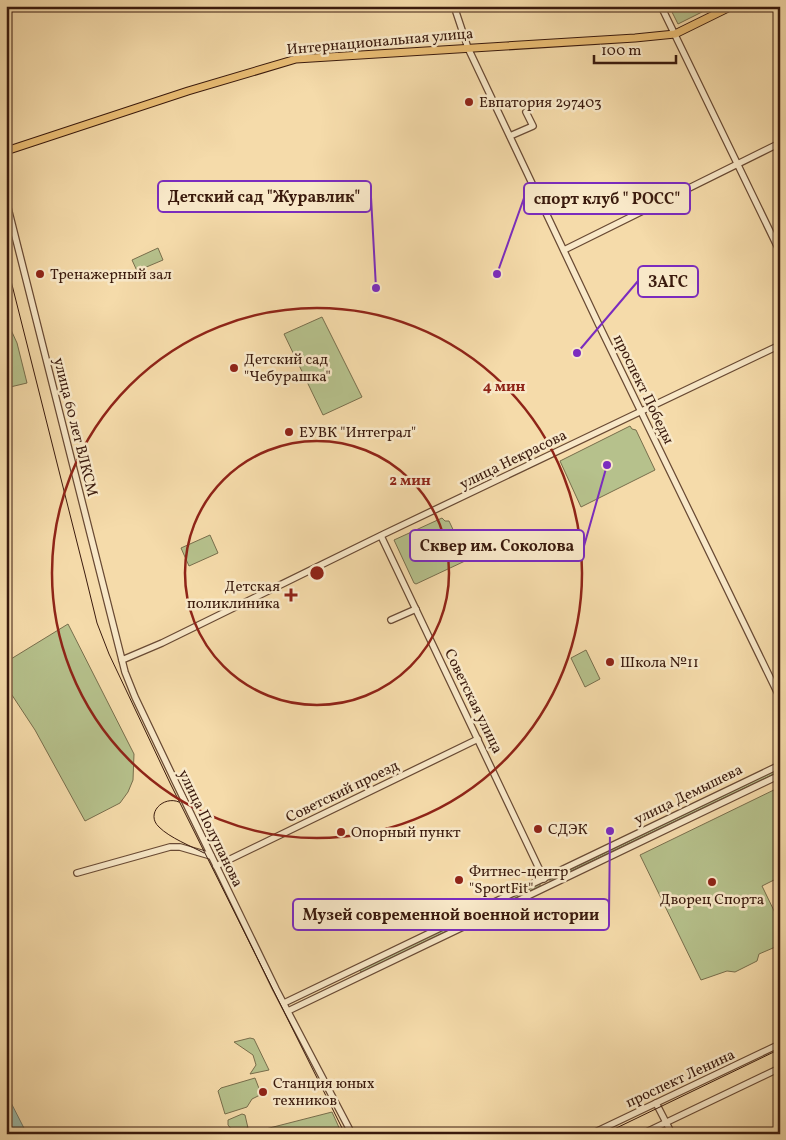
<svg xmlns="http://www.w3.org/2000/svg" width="786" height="1140" font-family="Vollkorn,serif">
	<rect width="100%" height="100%" fill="#f5dbaa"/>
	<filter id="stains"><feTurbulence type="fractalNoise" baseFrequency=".004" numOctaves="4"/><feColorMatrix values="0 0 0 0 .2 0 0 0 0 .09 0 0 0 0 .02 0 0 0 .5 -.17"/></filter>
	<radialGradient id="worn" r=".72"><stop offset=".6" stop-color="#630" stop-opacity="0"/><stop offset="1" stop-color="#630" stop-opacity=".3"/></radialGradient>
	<g fill="#b6c18c" stroke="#786e4c">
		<polygon points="669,6 714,6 678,24"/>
		<polygon points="158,248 163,260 137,271 132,260"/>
		<polygon points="322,317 362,397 323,415 284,334"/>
		<polygon points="6,319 17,343 27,383 6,388"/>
		<polygon points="630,426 632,429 636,430 655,470 581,507 560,461"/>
		<polygon points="442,518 445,521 449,521 466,557 465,561 416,584 414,583 394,540"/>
		<polygon points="210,535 218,553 189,566 181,548"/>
		<polygon points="68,624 134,754 133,780 128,792 120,803 85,821 35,730 6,686 6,662"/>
		<polygon points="586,650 600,679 585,687 571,658"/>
		<polygon points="780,768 780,771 552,880 549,880"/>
		<polygon points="780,787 780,877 762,886 780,923 780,945 759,954 757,961 735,972 727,971 701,980 640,855"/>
		<polygon points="540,883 540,886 362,972 360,971 360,969"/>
		<polygon points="250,1038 254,1039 269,1070 250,1074 256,1065 253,1055 234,1042"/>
		<polygon points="255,1078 260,1091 260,1095 252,1099 247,1107 225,1114 218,1091 221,1088"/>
		<polygon points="332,1112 342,1134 246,1134"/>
		<polygon points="242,1114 245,1115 248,1128 233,1131 228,1125 228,1120"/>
	</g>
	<polygon fill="#9cbbaa" stroke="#757b6b" points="6,1093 27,1134 6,1134"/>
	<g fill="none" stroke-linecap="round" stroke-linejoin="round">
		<g stroke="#694a34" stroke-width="8">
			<g id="minor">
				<polyline points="454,6 468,48 598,323 780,698"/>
				<polyline points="661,6 780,252"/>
				<polyline points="510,136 533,126 526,112"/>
				<polyline points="6,200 125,672 135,697 175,781 276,989 352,1134"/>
				<polyline points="564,250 780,143"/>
				<polyline points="381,536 544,879"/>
				<polyline points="391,620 416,609"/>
				<polyline points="122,660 162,643 384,534 780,345"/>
				<polyline points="216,866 478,739"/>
				<polyline points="77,873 170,847 180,847 211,856"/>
				<polyline points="284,1003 780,765"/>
				<polyline points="288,1011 780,775"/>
				<polyline points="656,1103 672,1134"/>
				<polyline points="591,1134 780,1044"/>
				<polyline points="642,1134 780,1068"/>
			</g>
		</g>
		<g stroke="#3a1a0d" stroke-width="9">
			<polyline id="major" points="6,151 188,91 296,59 635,38 675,34 732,6"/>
		</g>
		<use href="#minor" stroke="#f8e8c8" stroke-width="5.5"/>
		<use href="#major" stroke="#eabe75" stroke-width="7"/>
		<g stroke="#3a1a0d" stroke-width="1">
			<polyline points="6,261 85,574 97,623 109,654 170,783 345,1134"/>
			<path d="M 179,802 C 163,795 145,814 159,827 C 170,838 191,846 204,853"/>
			<polyline points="604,1134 780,1049"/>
		</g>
	</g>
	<g fill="none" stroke="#8f2418" stroke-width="2.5">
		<circle cx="317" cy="573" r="132"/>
		<circle cx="317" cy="573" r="265"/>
	</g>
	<g fill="#8f2418" stroke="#f8e8c8" stroke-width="2">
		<circle cx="469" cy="102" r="5"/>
		<circle cx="40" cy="274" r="5"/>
		<circle cx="234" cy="368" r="5"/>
		<circle cx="289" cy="432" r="5"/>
		<path d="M288.5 587.5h5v5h5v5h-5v5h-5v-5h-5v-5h5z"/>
		<circle cx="610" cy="662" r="5"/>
		<circle cx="538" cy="829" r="5"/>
		<circle cx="341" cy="832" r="5"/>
		<circle cx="459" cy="880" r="5"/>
		<circle cx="712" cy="882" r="5"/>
		<circle cx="263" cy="1092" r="5"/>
	</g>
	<g text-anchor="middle" stroke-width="5" stroke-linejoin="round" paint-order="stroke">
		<g font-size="15" fill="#3a1a0d" stroke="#f8e8c8">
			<text transform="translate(380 41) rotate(-5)" y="5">Интернациональная улица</text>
			<text transform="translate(644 389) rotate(64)" y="5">проспект Победы</text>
			<text transform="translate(76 427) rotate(76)" y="5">улица 60 лет ВЛКСМ</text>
			<text transform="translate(513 459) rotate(-26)" y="5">улица Некрасова</text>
			<text transform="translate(474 701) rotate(64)" y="5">Советская улица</text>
			<text transform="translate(342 791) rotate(-26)" y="5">Советский проезд</text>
			<text transform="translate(688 794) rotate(-26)" y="5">улица Демышева</text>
			<text transform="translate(211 828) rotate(64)" y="5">улица Полупанова</text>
			<text transform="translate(680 1078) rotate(-25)" y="5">проспект Ленина</text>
		</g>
		<g font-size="15" fill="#3a1a0d" stroke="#f8e8c8" text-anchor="start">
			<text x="479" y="107">Евпатория 297403</text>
			<text x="50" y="279">Тренажерный зал</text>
			<text x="244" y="364">Детский сад<tspan x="244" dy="17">"Чебурашка"</tspan></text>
			<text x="299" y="437">ЕУВК "Интеграл"</text>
			<text x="280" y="591" text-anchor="end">Детская<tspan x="280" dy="17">поликлиника</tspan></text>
			<text x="620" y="667">Школа №11</text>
			<text x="548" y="834">СДЭК</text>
			<text x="351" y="837">Опорный пункт</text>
			<text x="469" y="876">Фитнес-центр<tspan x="469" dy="17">"SportFit"</tspan></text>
			<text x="712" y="904" text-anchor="middle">Дворец Спорта</text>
			<text x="273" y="1088">Станция юных<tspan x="273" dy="17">техников</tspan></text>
		</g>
	</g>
	<circle cx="317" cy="573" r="8" fill="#8f2418" stroke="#f8e8c8" stroke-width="2.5"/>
	<g font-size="15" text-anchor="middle" font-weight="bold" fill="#8f2418" stroke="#f8e8c8" stroke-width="5" stroke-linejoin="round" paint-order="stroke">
		<text x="504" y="391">4 мин</text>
		<text x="410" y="485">2 мин</text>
	</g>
	<path fill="none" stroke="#7b2cbf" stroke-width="2" d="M376 288L371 197M497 274L524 198M577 353L638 281M607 465L584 546M610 831L609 914"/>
	<g fill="#7b2cbf" stroke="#f8e8c8" stroke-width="2">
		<circle cx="376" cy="288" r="5"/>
		<circle cx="497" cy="274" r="5"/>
		<circle cx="577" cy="353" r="5"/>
		<circle cx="607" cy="465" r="5"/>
		<circle cx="610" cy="831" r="5"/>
	</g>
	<g fill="#f8e8c8" stroke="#7b2cbf" stroke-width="2">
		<rect x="158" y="181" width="213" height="31" rx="5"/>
		<rect x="524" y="183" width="166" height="31" rx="5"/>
		<rect x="638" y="266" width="60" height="31" rx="5"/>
		<rect x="410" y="530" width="174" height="31" rx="5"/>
		<rect x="293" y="899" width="316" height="31" rx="5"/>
	</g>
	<g font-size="16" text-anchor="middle" font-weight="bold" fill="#3a1a0d">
		<text x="264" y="202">Детский сад "Журавлик"</text>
		<text x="607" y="204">спорт клуб " РОСС"</text>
		<text x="668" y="287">ЗАГС</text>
		<text x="497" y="551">Сквер им. Соколова</text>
		<text x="451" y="920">Музей современной военной истории</text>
	</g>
	<rect width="786" height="1140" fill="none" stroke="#f5dbaa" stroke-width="25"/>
	<rect x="8" y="8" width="771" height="1125" fill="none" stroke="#3a1a0d" stroke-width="2.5"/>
	<rect x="12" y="12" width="761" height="1115" fill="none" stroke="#3a1a0d"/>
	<path d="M594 55v8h82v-8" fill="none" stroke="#3a1a0d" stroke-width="2.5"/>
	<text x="601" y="55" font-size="15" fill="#3a1a0d" stroke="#f8e8c8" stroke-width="4" paint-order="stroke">100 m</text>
	<rect width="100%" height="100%" filter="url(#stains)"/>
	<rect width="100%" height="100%" fill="url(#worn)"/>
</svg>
